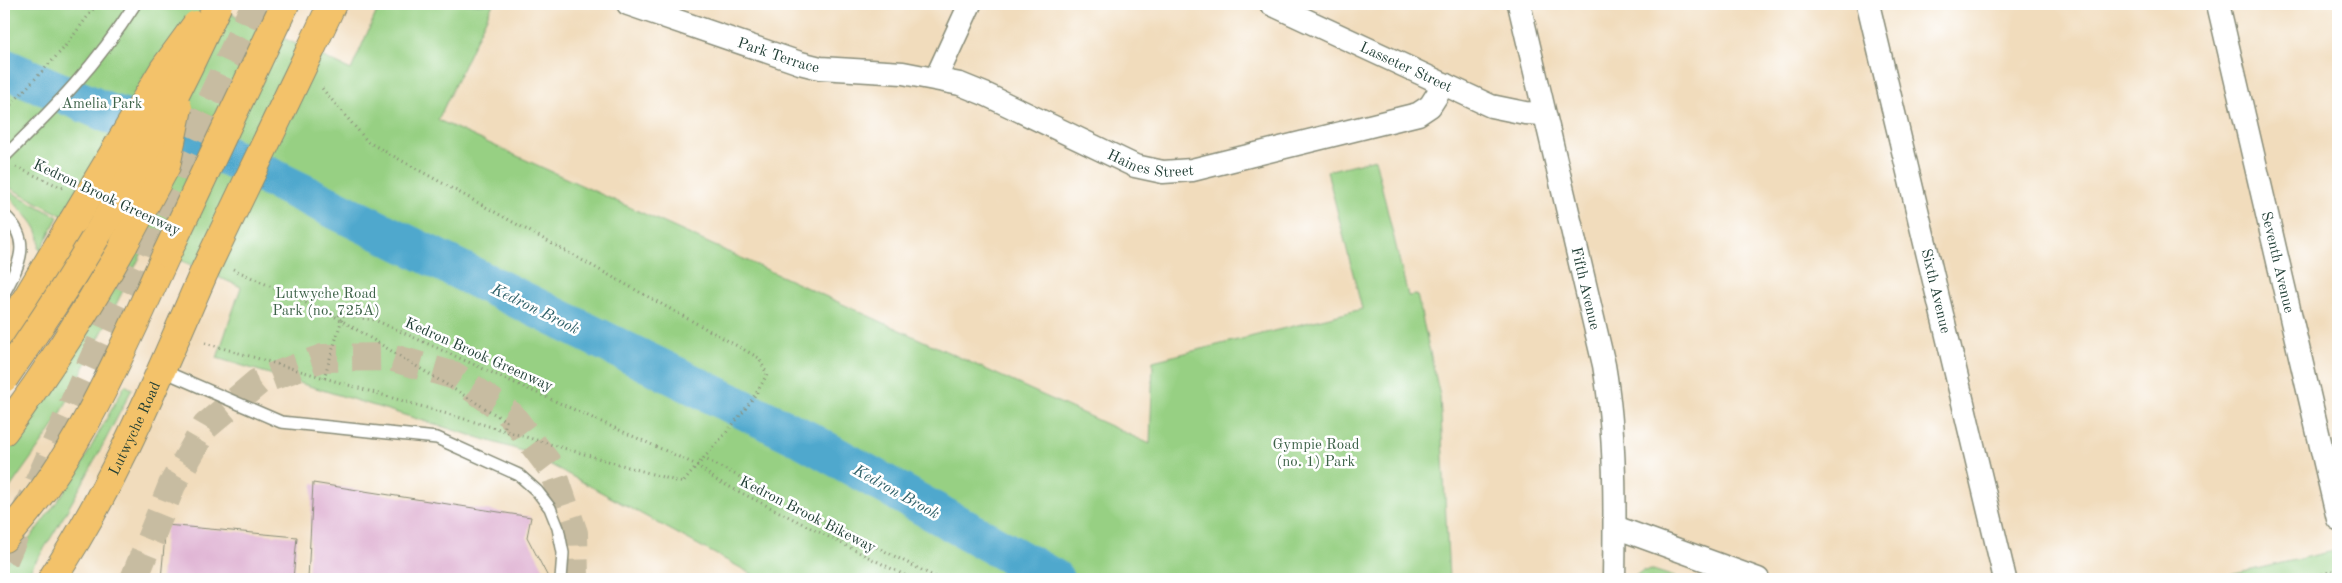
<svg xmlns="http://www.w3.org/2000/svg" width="2342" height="583" font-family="'Old Standard TT',serif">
	<rect width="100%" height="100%" fill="#fff"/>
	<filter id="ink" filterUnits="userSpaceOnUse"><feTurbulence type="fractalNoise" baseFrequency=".02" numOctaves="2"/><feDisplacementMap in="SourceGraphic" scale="10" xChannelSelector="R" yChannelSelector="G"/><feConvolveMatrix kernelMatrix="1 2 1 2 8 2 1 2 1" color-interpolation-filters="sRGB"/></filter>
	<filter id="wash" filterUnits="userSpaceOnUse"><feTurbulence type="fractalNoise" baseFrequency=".0096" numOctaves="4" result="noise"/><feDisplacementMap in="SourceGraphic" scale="20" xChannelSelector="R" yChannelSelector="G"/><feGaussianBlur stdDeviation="1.12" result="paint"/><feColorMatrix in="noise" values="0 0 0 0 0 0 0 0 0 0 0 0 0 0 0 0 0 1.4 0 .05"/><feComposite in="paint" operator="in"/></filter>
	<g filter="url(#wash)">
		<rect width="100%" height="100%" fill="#f1dcbc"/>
		<g fill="#97d083" stroke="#5b865c">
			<polygon points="4,4 211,4 351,70 380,4 493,4 438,120 1150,444 1153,361 1362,309 1327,171 1375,159 1408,296 1417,295 1440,396 1449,579 761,579 529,453 217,358 241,287 146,245 56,423 4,496 4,444 133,249 82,226 10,188 9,179 4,176"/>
			<path d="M 6,189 L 58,217 L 41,250 L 39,249 C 43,220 15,212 6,189 Z"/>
			<path d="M 125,385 L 132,389 C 98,454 66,519 24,579 L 4,579 L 4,566 L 33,534 L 73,480 Z"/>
			<polygon points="2338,550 2338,579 2213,579"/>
			<polygon points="1653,570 1681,579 1631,579 1642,571"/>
		</g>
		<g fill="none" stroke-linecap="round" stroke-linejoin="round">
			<polyline stroke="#50a8cd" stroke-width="40" points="4,68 108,113 194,140 808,441 1054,579"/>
		</g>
		<g id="blocks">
			<g fill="#dfb2d3">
				<polygon points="313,483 531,517 527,537 549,579 308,579"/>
				<polygon points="166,525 297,537 293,579 161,579"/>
			</g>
		</g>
	</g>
	<g filter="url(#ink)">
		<use href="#blocks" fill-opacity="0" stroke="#888c78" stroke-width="1"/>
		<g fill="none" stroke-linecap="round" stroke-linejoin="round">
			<g stroke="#c7bca1" stroke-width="28" stroke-dasharray="28 14" stroke-linecap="butt">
				<polyline points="4,560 144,244 255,4"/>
				<polyline points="134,579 172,485 206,426 258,382 322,358 390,357 455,376 511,415 552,469 574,533 575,579"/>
			</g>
			<g stroke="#888c78" stroke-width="14">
				<g id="service">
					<path d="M 4,157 C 56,106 96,66 135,4"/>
					<path d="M 4,215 C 33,240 19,265 4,293"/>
					<polyline points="161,370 281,422 437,438 519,475 537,491 550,508 558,528 563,553 561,579"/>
				</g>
			</g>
			<g stroke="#888c78" stroke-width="25">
				<g id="minor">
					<path id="s1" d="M 628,4 L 800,63 L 820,68 L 903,73 L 960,84 L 987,95 L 1135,166 L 1163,172 L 1192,170 L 1418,114 L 1430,106 L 1444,84"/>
					<path id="s2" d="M 1271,4 L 1491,106 L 1525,113 L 1544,114"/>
					<path id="s3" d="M 1519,4 L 1604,365 C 1616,435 1615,508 1614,579"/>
					<path id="s4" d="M 1868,4 L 2005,579"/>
					<path id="s5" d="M 2218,4 L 2338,519"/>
					<polyline points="936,78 970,4"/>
					<polyline points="1615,527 1758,579"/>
				</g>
			</g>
			<g stroke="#888c78" stroke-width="30">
				<g id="trunk">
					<polyline points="271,33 285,4"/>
					<polyline points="310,51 332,4"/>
					<path d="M 4,538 C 77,461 123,348 167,253"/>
					<path id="s6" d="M 52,579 C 115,484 159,375 205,270"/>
				</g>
			</g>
			<g stroke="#888c78" stroke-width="30">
				<g id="motorway">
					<polyline points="4,331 24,303 73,221"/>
					<path d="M 4,431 C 48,371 88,309 124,244"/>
				</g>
			</g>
			<g stroke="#888c78" stroke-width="3" stroke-dasharray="1 4" stroke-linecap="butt">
				<polyline points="4,112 63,49 97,4"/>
				<polyline points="16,167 65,189"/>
				<polyline points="233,269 328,313 375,320 697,465 716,480 912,579"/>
				<polyline points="331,314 506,421 504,430"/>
				<path d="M 205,343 L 683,483 C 711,447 747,415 767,374 L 759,358 L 368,142 L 320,86"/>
				<polyline points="324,378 342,319"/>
				<polyline points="703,458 939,579"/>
				<polyline points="2308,579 2338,569"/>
			</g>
			<use href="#service" stroke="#fff" stroke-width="11"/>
			<use href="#minor" stroke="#fff" stroke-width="22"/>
			<use href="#trunk" stroke="#f3c26a" stroke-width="28"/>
			<use href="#motorway" stroke="#f3c26a" stroke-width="28"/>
			<g stroke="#888c78" stroke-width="30" stroke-linecap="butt">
				<g id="trunk-bridge">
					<polyline points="167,253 271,33"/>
					<polyline points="205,270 310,51"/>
				</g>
			</g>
			<g stroke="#888c78" stroke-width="30" stroke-linecap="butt">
				<g id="motorway-bridge">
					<polyline points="73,221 164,69 196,25"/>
					<polyline points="124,244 166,166 178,108"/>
					<path d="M 4,378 C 87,260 159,135 218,4"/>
				</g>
			</g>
			<use href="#trunk-bridge" stroke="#f3c26a" stroke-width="28"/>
			<use href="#motorway-bridge" stroke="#f3c26a" stroke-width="28"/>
		</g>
	</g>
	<g text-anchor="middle" stroke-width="5" stroke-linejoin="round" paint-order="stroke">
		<g font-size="15" fill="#1f3d34" stroke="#fff">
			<text dy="5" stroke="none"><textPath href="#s1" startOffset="159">Park Terrace</textPath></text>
			<text dy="5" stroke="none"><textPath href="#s2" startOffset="149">Lasseter Street</textPath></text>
			<text dy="5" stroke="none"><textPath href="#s1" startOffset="552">Haines Street</textPath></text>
			<text transform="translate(107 197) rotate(25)" y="5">Kedron Brook Greenway</text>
			<text dy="5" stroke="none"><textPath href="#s5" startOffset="265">Seventh Avenue</textPath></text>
			<text dy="5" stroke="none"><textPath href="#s3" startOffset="292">Fifth Avenue</textPath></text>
			<text dy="5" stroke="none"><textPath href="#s4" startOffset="295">Sixth Avenue</textPath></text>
			<text transform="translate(479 354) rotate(24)" y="5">Kedron Brook Greenway</text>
			<text dy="5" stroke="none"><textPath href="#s6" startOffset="172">Lutwyche Road</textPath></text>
			<text transform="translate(808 514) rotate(27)" y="5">Kedron Brook Bikeway</text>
		</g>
		<g font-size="15" fill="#3d6248" stroke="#fff">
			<text x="102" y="108">Amelia Park</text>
			<text x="326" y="298">Lutwyche Road<tspan x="326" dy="17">Park (no. 725A)</tspan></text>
			<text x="1316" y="449">Gympie Road<tspan x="1316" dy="17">(no. 1) Park</tspan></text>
		</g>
		<g font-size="16" font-style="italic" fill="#30626a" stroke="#fff">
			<text transform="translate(536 308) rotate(26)" y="6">Kedron Brook</text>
			<text transform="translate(897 491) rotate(29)" y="6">Kedron Brook</text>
		</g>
	</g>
	<rect width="2342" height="583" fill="none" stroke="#fff" stroke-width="20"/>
</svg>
